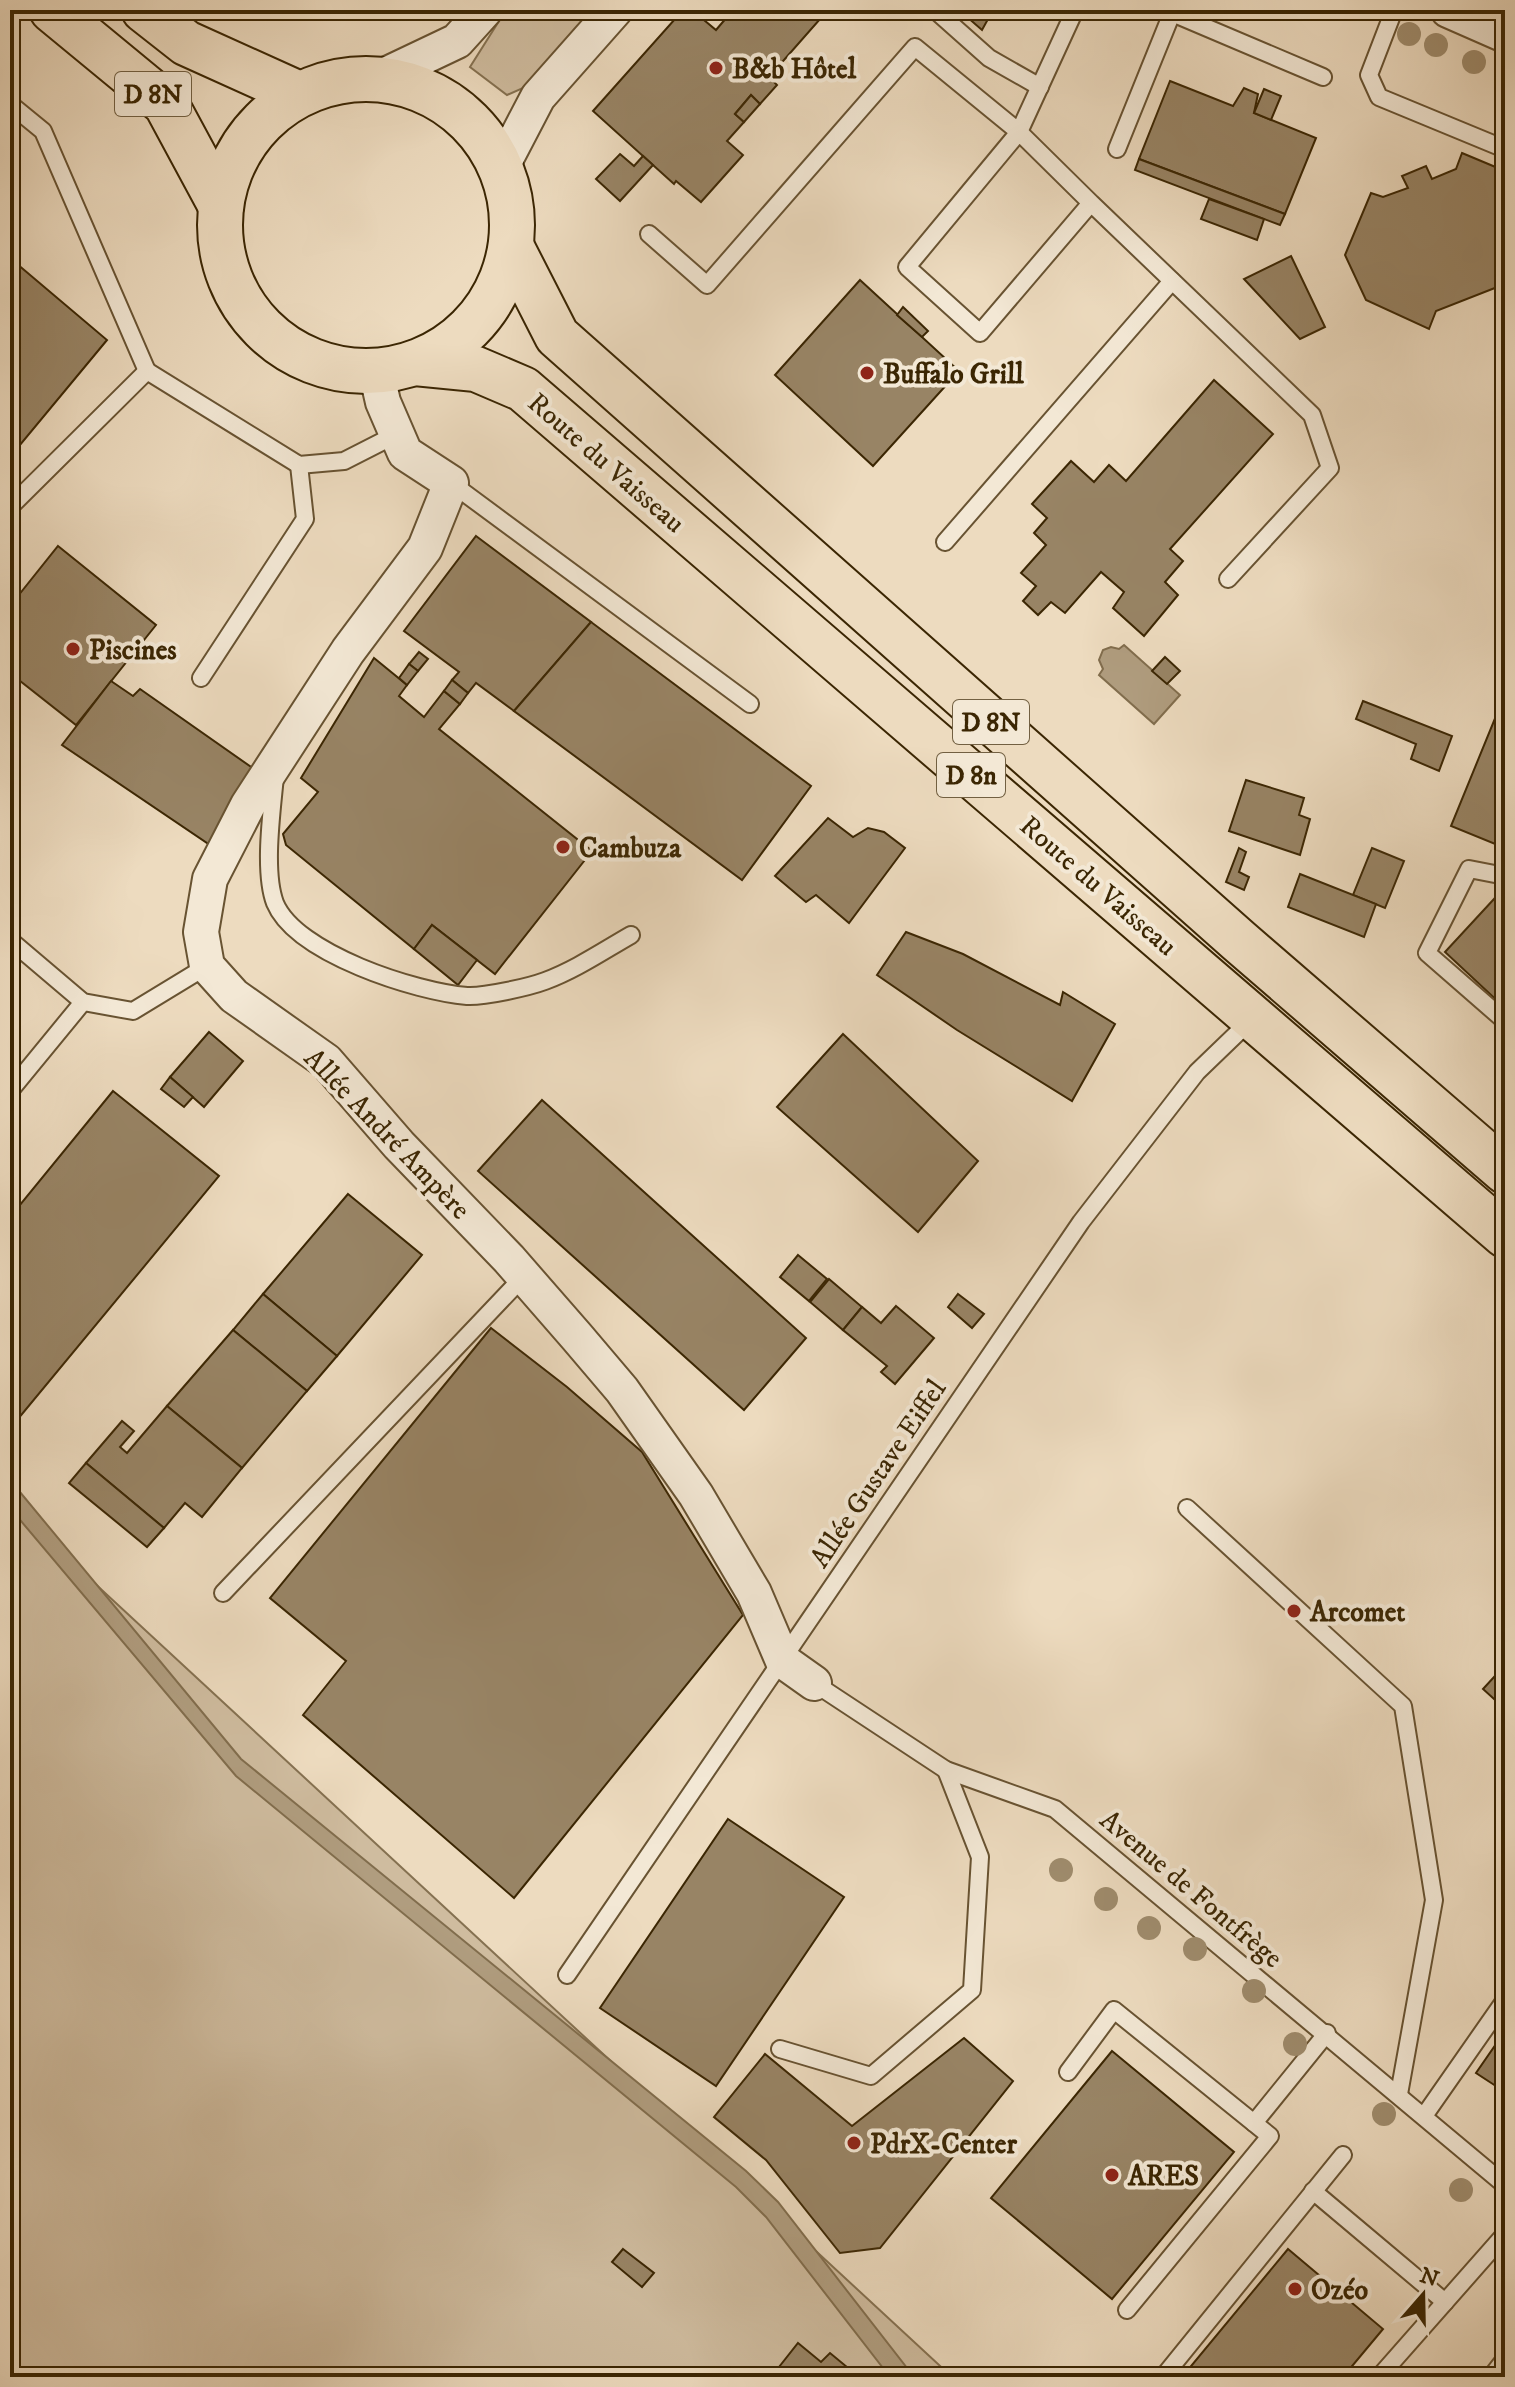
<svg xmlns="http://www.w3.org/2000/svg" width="1515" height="2387" font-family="'IM FELL DW Pica',serif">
	<rect width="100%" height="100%" fill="#eddbbf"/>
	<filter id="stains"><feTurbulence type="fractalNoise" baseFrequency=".0025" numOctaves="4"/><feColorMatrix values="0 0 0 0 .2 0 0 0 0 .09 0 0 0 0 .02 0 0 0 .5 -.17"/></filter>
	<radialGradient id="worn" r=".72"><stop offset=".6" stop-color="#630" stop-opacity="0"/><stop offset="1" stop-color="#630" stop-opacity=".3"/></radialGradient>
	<g fill="#cfbc9f" stroke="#857151" stroke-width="2">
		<polygon points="506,10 597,10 530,85 507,95 470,67"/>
		<polygon points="10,1505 952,2377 10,2377"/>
	</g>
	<g fill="#b09d7f" stroke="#816d4d" stroke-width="2">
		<polygon points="1124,645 1180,695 1154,724 1099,675 1103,669 1099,660 1103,650 1111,647 1119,649"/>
		<polygon points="10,1480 241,1759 746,2171 778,2202 914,2377 890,2377 766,2217 736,2187 236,1776 10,1508"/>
	</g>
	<g fill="#988465" stroke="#3b2603" stroke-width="2">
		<polygon points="683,10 692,10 716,30 733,10 828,10 769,77 777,85 760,104 751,95 735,114 744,122 727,141 743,155 701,202 676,181 674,184 593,111"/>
		<polygon points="959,10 993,10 982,30"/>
		<polygon points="1170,81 1233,106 1244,88 1258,94 1254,113 1316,138 1285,214 1139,159"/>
		<polygon points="1264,89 1281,96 1271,120 1254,113"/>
		<polygon points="751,95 760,104 744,122 735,114"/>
		<polygon points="1462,153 1505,171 1505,284 1436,311 1429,329 1366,300 1345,255 1371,193 1383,197 1408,188 1402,176 1426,166 1432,179 1456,169"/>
		<polygon points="620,154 634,166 643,156 653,165 620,201 596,179"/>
		<polygon points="1139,159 1285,214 1280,225 1135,170"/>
		<polygon points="1209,199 1264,219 1257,240 1201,219"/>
		<polygon points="1291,256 1325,327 1300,339 1244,279"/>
		<polygon points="10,258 107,340 10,457"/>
		<polygon points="860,280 959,371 873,466 775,375"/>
		<polygon points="903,307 928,331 922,337 897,315"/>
		<polygon points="1214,380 1273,434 1170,549 1183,561 1165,582 1178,595 1144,636 1113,608 1124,592 1101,572 1065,613 1051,602 1038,615 1023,601 1036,586 1021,573 1046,545 1034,533 1047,518 1032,504 1071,461 1094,482 1109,465 1126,481"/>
		<polygon points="476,536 591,622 514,711 476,683 468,693 452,680 459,672 404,631"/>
		<polygon points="58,546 156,625 76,725 10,673 10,606"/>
		<polygon points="591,622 811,786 742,880 514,711"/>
		<polygon points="419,652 428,659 418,671 409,664"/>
		<polygon points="1165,657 1180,671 1167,684 1152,671"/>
		<polygon points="374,658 407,685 399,696 424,717 444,691 460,704 439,729 592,851 495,974 432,925 414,949 286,845 283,834 318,792 301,778"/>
		<polygon points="409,664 418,671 407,685 399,678"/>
		<polygon points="452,680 468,693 460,704 444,691"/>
		<polygon points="111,681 133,696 140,689 254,769 210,845 62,745"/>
		<polygon points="1505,694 1505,848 1451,826"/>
		<polygon points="1363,701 1452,736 1439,771 1411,759 1416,744 1356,719"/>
		<polygon points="1246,780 1304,798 1299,815 1310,819 1300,855 1229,831"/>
		<polygon points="828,818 853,837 868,828 884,832 905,848 849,923 816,895 806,902 775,876"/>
		<polygon points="1239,848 1246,852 1239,872 1249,877 1244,890 1226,882"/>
		<polygon points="1372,848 1404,861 1385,908 1353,895"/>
		<polygon points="1300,874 1376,904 1364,937 1288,907"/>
		<polygon points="1494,899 1505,909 1505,1008 1445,952"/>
		<polygon points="432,925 477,960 458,985 414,949"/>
		<polygon points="906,932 963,954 1060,1005 1063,992 1115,1024 1072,1101 957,1030 877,975"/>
		<polygon points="209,1032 243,1061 204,1107 170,1077"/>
		<polygon points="843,1034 978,1161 918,1232 777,1107"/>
		<polygon points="170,1077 193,1097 184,1107 161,1089"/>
		<polygon points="113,1091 219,1176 13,1425 10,1217"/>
		<polygon points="542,1100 806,1338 744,1410 478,1171"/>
		<polygon points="348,1194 422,1255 337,1356 263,1294"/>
		<polygon points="798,1255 827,1279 809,1301 780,1277"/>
		<polygon points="829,1279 862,1307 843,1330 810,1302"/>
		<polygon points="263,1294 337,1356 307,1391 233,1330"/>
		<polygon points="958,1294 984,1314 972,1328 948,1307"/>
		<polygon points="896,1306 934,1338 895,1384 881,1372 887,1366 843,1330 862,1307 881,1323"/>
		<polygon points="491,1328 567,1387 642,1452 743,1615 514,1898 303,1715 346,1661 270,1598"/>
		<polygon points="233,1330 307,1391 242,1468 167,1406"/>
		<polygon points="167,1406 242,1468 202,1517 185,1503 164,1528 86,1463 122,1421 134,1431 120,1447 127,1453"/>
		<polygon points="86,1463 164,1528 147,1547 69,1483"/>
		<polygon points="1505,1665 1505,1709 1483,1689"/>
		<polygon points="728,1819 844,1897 716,2086 600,2008"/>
		<polygon points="1505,2031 1505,2092 1476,2073"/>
		<polygon points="964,2038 1013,2081 880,2248 840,2253 766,2160 714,2117 765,2054 852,2126"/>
		<polygon points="1112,2051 1234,2152 1112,2299 991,2198"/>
		<polygon points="623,2249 654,2273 642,2287 612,2262"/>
		<polygon points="1288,2249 1383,2329 1343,2377 1182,2377"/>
		<polygon points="798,2343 821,2362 830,2353 859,2377 791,2377 779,2367"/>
	</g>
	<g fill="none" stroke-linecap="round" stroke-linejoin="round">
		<g stroke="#685332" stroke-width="20">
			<g id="lane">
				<polyline points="935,10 989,58 1040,87"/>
				<polyline points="1165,10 1323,77"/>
				<polyline points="1394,10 1369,75 1379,97 1505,149"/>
				<polyline points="10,104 43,131 147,371"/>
				<polyline points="1117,149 1172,13"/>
				<polyline points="1091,203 1019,132 907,267 980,333 1091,203 1312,415 1330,468 1228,579"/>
				<polyline points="649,234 707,285 915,47 1019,132 1075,10"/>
				<polyline points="451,483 750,704"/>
				<polyline points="10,507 147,371 299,465 344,461 397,434"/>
				<polyline points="945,542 1172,281"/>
				<polyline points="201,678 305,519 299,465"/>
				<path d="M 275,776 C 272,810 263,871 275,903 C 296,954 417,992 467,996 C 484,997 529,987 545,981 C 575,970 603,951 631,935"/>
				<polyline points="1505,876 1469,869 1427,953 1505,1021"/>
				<polyline points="10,940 83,1002 133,1011 207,966"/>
				<polyline points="10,1091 83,1002"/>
				<polyline points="1187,1508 1403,1706 1434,1900 1399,2094"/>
				<polyline points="223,1593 524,1276"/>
				<polyline points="814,1683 946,1770 1055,1809 1505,2185"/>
				<polyline points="567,1975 1081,1222 1197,1072 1252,1019"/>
				<polyline points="780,2049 871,2076 972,1990 980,1857 946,1770"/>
				<polyline points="1068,2072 1114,2010 1270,2136 1127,2310"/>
				<polyline points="1424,2116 1505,2000"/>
				<polyline points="1254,2123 1327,2033"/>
				<polyline points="1313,2191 1445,2302"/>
				<polyline points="1163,2377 1343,2155"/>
				<polyline points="1379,2377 1505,2234"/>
				<polyline points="1491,2377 1505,2359"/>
			</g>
		</g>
		<g stroke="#685332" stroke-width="38">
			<g id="street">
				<polyline points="1448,10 1505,35"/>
				<polyline points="377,79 457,41 485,10"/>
				<polyline points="501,168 538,97 615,10"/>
				<polyline points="376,371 383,402 405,453 451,483 425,548 348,651 248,805 210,879 201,932 207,966 234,996 326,1061 399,1145 509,1259 577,1337 622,1390 696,1495 754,1593 783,1661 814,1683"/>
			</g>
		</g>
		<g stroke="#3b2603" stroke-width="48">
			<g id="primary">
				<polyline points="52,10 166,104 221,206"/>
				<polyline points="144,10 186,43 299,94"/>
				<circle cx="366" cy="225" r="146"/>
				<polyline points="511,246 557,336 1239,941 1505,1171"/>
				<polyline points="415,363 476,369 523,389 1505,1235"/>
			</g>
		</g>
		<use href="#lane" stroke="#f3e8d5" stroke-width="16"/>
		<use href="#street" stroke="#f3e8d5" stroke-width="34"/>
		<use href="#primary" stroke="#eddbbf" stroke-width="44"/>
	</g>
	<g fill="#9f8c6d">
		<circle cx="1409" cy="34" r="12"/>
		<circle cx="1436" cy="45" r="12"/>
		<circle cx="1474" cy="62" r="12"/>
		<circle cx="1061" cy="1870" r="12"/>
		<circle cx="1106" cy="1899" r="12"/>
		<circle cx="1149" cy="1928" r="12"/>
		<circle cx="1195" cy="1949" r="12"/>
		<circle cx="1254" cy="1991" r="12"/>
		<circle cx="1295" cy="2044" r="12"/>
		<circle cx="1384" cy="2114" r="12"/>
		<circle cx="1461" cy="2190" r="12"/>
	</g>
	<g fill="#8f2418" stroke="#f3e8d5" stroke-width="3">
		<circle cx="716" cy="68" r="8"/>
		<circle cx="867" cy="373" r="8"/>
		<circle cx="73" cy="649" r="8"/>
		<circle cx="563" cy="847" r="8"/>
		<circle cx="1294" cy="1611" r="8"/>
		<circle cx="854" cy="2143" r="8"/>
		<circle cx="1112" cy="2175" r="8"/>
		<circle cx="1295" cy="2289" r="8"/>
	</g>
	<g text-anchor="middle" stroke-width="8" stroke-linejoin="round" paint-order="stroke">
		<g fill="#f3e8d5" stroke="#726042" stroke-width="2">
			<rect x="115" y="72" width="76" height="44" rx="6"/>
			<rect x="953" y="700" width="76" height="44" rx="6"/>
			<rect x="937" y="753" width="68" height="44" rx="6"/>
		</g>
		<g font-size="26" font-weight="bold" fill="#3b2603">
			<text x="153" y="103">D 8N</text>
			<text x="991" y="731">D 8N</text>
			<text x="971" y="784">D 8n</text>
		</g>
		<g font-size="28" font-weight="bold" fill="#3b2603" stroke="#f3e8d5" text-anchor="start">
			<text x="732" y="78">B&amp;b Hôtel</text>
			<text x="883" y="383">Buffalo Grill</text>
			<text x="89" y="659">Piscines</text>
			<text x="579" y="857">Cambuza</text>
			<text x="1310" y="1621">Arcomet</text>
			<text x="870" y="2153">PdrX-Center</text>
			<text x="1128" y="2185">ARES</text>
			<text x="1311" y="2299">Ozéo</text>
		</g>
		<g font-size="28" fill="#3b2603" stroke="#f3e8d5">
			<text transform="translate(607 462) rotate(41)" y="10">Route du Vaisseau</text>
			<text transform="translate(1099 885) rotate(41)" y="10">Route du Vaisseau</text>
			<text transform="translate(388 1133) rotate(46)" y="10">Allée André Ampère</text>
			<text transform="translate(877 1473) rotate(-56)" y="10">Allée Gustave Eiffel</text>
			<text transform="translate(1192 1888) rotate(40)" y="10">Avenue de Fontfrège</text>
		</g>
	</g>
	<rect width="1515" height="2387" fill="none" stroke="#eddbbf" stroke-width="40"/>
	<rect x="12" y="12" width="1491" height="2363" fill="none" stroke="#3b2603" stroke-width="4"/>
	<rect x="20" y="20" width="1475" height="2347" fill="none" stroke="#3b2603" stroke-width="2"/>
	<g transform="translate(1423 2295) rotate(20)" stroke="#f3e8d5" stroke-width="6" paint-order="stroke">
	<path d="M0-6L14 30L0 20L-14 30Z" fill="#3b2603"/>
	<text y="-12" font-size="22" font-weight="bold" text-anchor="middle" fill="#3b2603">N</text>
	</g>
	<rect width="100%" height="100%" filter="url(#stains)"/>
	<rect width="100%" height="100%" fill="url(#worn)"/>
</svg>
